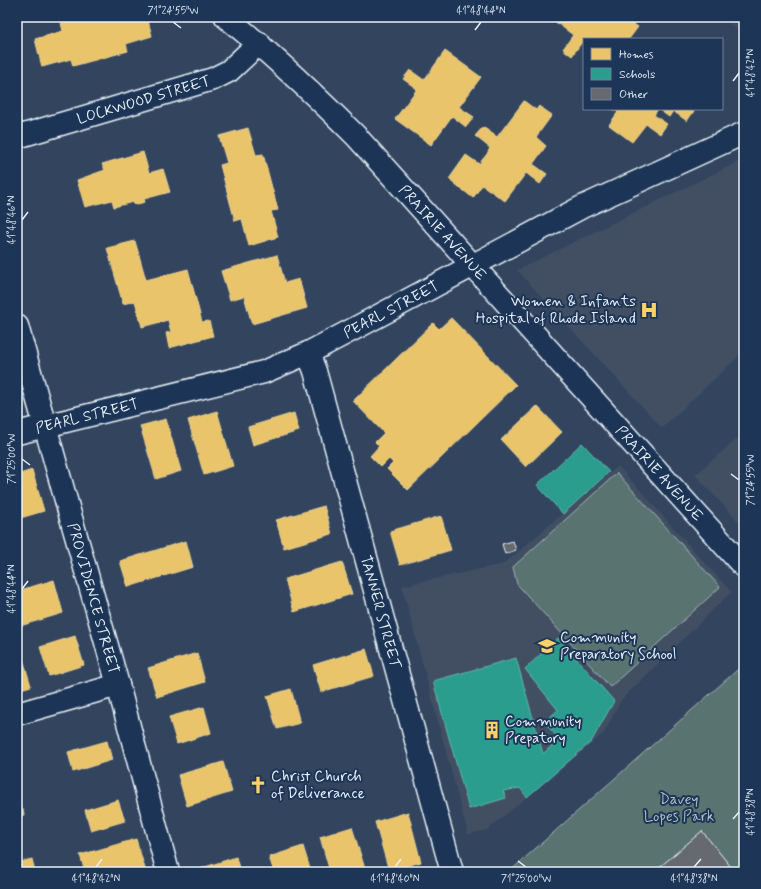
<svg xmlns="http://www.w3.org/2000/svg" width="761" height="889" font-family="Mynerve,sans-serif">
	<rect width="100%" height="100%" fill="#33455e"/>
	<filter id="ink" filterUnits="userSpaceOnUse"><feTurbulence type="fractalNoise" baseFrequency=".025" numOctaves="2"/><feDisplacementMap in="SourceGraphic" scale="8" xChannelSelector="R" yChannelSelector="G"/><feConvolveMatrix kernelMatrix="1 2 1 2 8 2 1 2 1" color-interpolation-filters="sRGB"/></filter>
	<g filter="url(#ink)">
		<g fill="#425063">
			<polygon points="720,17 744,17 744,34"/>
			<polygon points="744,159 744,351 662,428 517,270"/>
			<polygon points="744,433 744,527 695,475"/>
			<polygon points="618,466 731,592 621,700 604,733 487,830 468,834 402,586 504,564"/>
		</g>
		<g fill="#597370" stroke="#a0b2b4">
			<polygon points="617,473 720,587 610,687 517,584 513,567"/>
			<polygon points="744,664 744,872 509,872"/>
		</g>
		<g fill="#e9c46a" stroke="#e9d295">
			<polygon points="82,17 147,17 152,36 126,44 128,51 73,66 71,59 42,67 35,39 63,31 61,23"/>
			<polygon points="549,17 624,17 638,27 629,39 584,39 584,43 582,42 572,56 563,49 573,35"/>
			<polygon points="445,51 481,77 459,107 474,117 466,127 452,116 431,145 395,119 417,89 403,79 410,70 424,80"/>
			<polygon points="524,101 536,110 539,106 552,115 536,137 546,146 533,164 547,174 540,184 526,173 505,201 482,185 473,198 449,179 466,155 479,164 487,154 490,148 475,136 483,127 497,137"/>
			<polygon points="613,109 692,109 694,111 687,121 673,111 669,117 658,109 654,115 667,124 660,134 646,124 632,142 609,125 618,112"/>
			<polygon points="248,128 256,155 263,154 278,210 271,211 278,237 249,246 242,219 235,221 220,165 227,163 219,136"/>
			<polygon points="143,152 149,173 163,169 170,192 144,199 145,202 134,205 133,202 114,207 112,200 85,207 77,180 105,170 102,164"/>
			<polygon points="135,241 146,280 188,269 202,322 209,321 213,336 169,348 166,333 171,332 168,320 142,327 135,301 123,304 107,248"/>
			<polygon points="277,255 285,283 299,279 307,308 252,324 244,296 230,300 221,271"/>
			<polygon points="451,318 516,385 408,490 387,469 393,463 389,459 381,467 370,456 379,446 375,442 384,433 353,401 433,323 439,329"/>
			<polygon points="537,406 562,432 526,467 501,440"/>
			<polygon points="217,411 233,466 204,475 188,420"/>
			<polygon points="294,413 299,431 253,445 248,427"/>
			<polygon points="166,419 181,471 156,479 140,426"/>
			<polygon points="32,470 44,511 17,519 17,475"/>
			<polygon points="324,506 332,534 284,548 276,520"/>
			<polygon points="441,516 451,550 400,565 390,531"/>
			<polygon points="186,541 193,567 128,587 120,561"/>
			<polygon points="342,562 352,594 294,612 285,579"/>
			<polygon points="54,580 63,613 20,626 17,616 17,591"/>
			<polygon points="75,636 84,665 49,676 40,647"/>
			<polygon points="20,649 31,686 17,690 17,650"/>
			<polygon points="366,649 374,676 321,692 313,665"/>
			<polygon points="197,653 205,682 157,697 148,668"/>
			<polygon points="291,689 300,723 277,729 267,696"/>
			<polygon points="204,707 211,733 177,744 169,717"/>
			<polygon points="107,741 112,760 73,772 68,752"/>
			<polygon points="223,762 232,792 187,806 178,775"/>
			<polygon points="118,800 125,821 91,831 85,810"/>
			<polygon points="23,809 24,815 18,816 17,810"/>
			<polygon points="408,812 421,862 389,871 375,822"/>
			<polygon points="352,827 366,872 330,872 320,837"/>
			<polygon points="136,839 146,872 85,872 80,855"/>
			<polygon points="303,846 311,872 274,872 269,857"/>
			<polygon points="236,857 240,872 203,872 202,868"/>
			<polygon points="32,859 35,872 17,872 17,863"/>
		</g>
		<g fill="#2a9d8f" stroke="#63b6ae">
			<polygon points="582,443 609,472 563,514 537,485"/>
			<polygon points="558,638 614,701 591,742 527,797 520,788 503,791 506,798 469,809 433,681 516,658 543,754 559,739 544,722 558,710 525,669"/>
		</g>
		<g fill="#666a70" stroke="#e8f1f8">
			<polygon points="513,541 516,550 505,554 502,544"/>
			<polygon points="702,831 735,872 655,872 655,871"/>
		</g>
		<g fill="none" stroke-linecap="round" stroke-linejoin="round">
			<g stroke="#e8f1f8" stroke-width="25">
				<g id="minor">
					<path id="s1" d="M 17,326 L 118,685 L 168,872"/>
					<path id="s2" d="M 308,353 L 315,371 L 452,872"/>
					<path id="s3" d="M 17,433 L 264,372 L 308,353 L 367,322 L 582,207 L 744,133"/>
					<polyline points="17,714 118,685"/>
				</g>
			</g>
			<g stroke="#e8f1f8" stroke-width="25">
				<g id="tertiary">
					<path id="s4" d="M 226,17 C 272,54 314,94 356,136 L 744,567"/>
					<path id="s5" d="M 17,137 L 213,79 L 229,71 L 259,43"/>
				</g>
			</g>
			<use href="#minor" stroke="#1d3557" stroke-width="22"/>
			<use href="#tertiary" stroke="#1d3557" stroke-width="22"/>
		</g>
	</g>
	<path fill="none" stroke="#e8f1f8" stroke-width="1.5" d="M 173,22 L 181,28M 475,30 L 481,22M 733,81 L 739,73M 22,220 L 28,212M 22,459 L 30,465M 731,474 L 739,480M 22,589 L 28,581M 733,819 L 739,812M 518,861 L 526,867M 96,867 L 102,859M 395,867 L 401,859M 694,867 L 701,859"/>
	<defs>
		<g id="hospital-bare" transform="scale(1.38)"><path d="M-5-5h3v3.5h4V-5h3V5h-3V1.5h-4V5h-3Z" fill="#ffd166" stroke="#1d3557" stroke-width="2.5" paint-order="stroke"/></g>
		<g id="school-bare" transform="scale(1.38)"><path d="M0-5L7-2L0 1L-7-2ZM-4 1L0 2.5L4 1V4Q0 6-4 4Z" fill="#ffd166" stroke="#1d3557" stroke-width="2.5" paint-order="stroke"/></g>
		<g id="building-bare" transform="scale(1.38)"><path d="M-4-6H4V6H1V3H-1V6H-4ZM-2.5-4.3h1.7v1.8h-1.7ZM.8-4.3h1.7v1.8H.8ZM-2.5-1h1.7V.8h-1.7ZM.8-1h1.7V.8H.8Z" fill="#ffd166" stroke="#1d3557" stroke-width="2.5" paint-order="stroke"/></g>
		<g id="church-bare" transform="scale(1.38)"><path d="M-1.2-6h2.4v3.5h3.3v2.4h-3.3V6h-2.4V-.1h-3.3v-2.4h3.3Z" fill="#ffd166" stroke="#1d3557" stroke-width="2.5" paint-order="stroke"/></g>
	</defs>
	<g fill-rule="evenodd">
		<use href="#hospital-bare" x="649" y="310"/>
		<use href="#school-bare" x="547" y="646"/>
		<use href="#building-bare" x="492" y="730"/>
		<use href="#church-bare" x="258" y="785"/>
	</g>
	<g text-anchor="middle" stroke-width="4" stroke-linejoin="round" paint-order="stroke">
		<g font-size="15" fill="#e8f1f8" stroke="#1d3557">
			<text dy="5" stroke="none"><textPath href="#s5" startOffset="132">LOCKWOOD STREET</textPath></text>
			<text dy="5" stroke="none"><textPath href="#s4" startOffset="306">PRAIRIE AVENUE</textPath></text>
			<text dy="5" stroke="none"><textPath href="#s3" startOffset="396">PEARL STREET</textPath></text>
			<text dy="5" stroke="none"><textPath href="#s3" startOffset="72">PEARL STREET</textPath></text>
			<text dy="5" stroke="none"><textPath href="#s4" startOffset="630">PRAIRIE AVENUE</textPath></text>
			<text dy="5" stroke="none"><textPath href="#s1" startOffset="283">PROVIDENCE STREET</textPath></text>
			<text dy="5" stroke="none"><textPath href="#s2" startOffset="269">TANNER STREET</textPath></text>
		</g>
		<g font-size="15" fill="#e8f1f8" stroke="#1d3557" text-anchor="start">
			<text x="636" y="306" text-anchor="end">Women &amp; Infants<tspan x="636" dy="17">Hospital of Rhode Island</tspan></text>
			<text x="560" y="642">Community<tspan x="560" dy="17">Preparatory School</tspan></text>
			<text x="505" y="726">Community<tspan x="505" dy="17">Prepatory</tspan></text>
			<text x="271" y="781">Christ Church<tspan x="271" dy="17">of Deliverance</tspan></text>
		</g>
		<g font-size="15" fill="#afbfc2" stroke="#1d3557">
			<text x="679" y="804">Davey<tspan x="679" dy="17">Lopes Park</tspan></text>
		</g>
	</g>
	<rect width="761" height="889" fill="none" stroke="#1d3557" stroke-width="44"/>
	<rect x="583" y="38" width="140" height="72" fill="#1d3557" stroke="#6e8097"/>
	<rect x="591" y="48" width="20" height="12" fill="#e9c46a" stroke="#6e8097"/>
	<text x="619" y="58" font-size="12" fill="#e8f1f8">Homes</text>
	<rect x="591" y="68" width="20" height="12" fill="#2a9d8f" stroke="#6e8097"/>
	<text x="619" y="78" font-size="12" fill="#e8f1f8">Schools</text>
	<rect x="591" y="88" width="20" height="12" fill="#666a70" stroke="#6e8097"/>
	<text x="619" y="98" font-size="12" fill="#e8f1f8">Other</text>
	<rect x="22" y="22" width="717" height="845" fill="none" stroke="#e8f1f8" stroke-width="1.5"/>
	<g font-size="10" text-anchor="middle" fill="#e8f1f8">
		<text x="173" y="14">71°24'55"W</text>
		<text x="481" y="14">41°48'44"N</text>
		<text transform="translate(750 73) rotate(-90)" y="4">41°48'42"N</text>
		<text transform="translate(11 220) rotate(-90)" y="4">41°48'46"N</text>
		<text transform="translate(11 459) rotate(-90)" y="4">71°25'00"W</text>
		<text transform="translate(750 480) rotate(-90)" y="4">71°24'55"W</text>
		<text transform="translate(11 589) rotate(-90)" y="4">41°48'44"N</text>
		<text transform="translate(750 812) rotate(-90)" y="4">41°48'38"N</text>
		<text x="96" y="882">41°48'42"N</text>
		<text x="395" y="882">41°48'40"N</text>
		<text x="526" y="882">71°25'00"W</text>
		<text x="694" y="882">41°48'38"N</text>
	</g>
</svg>
